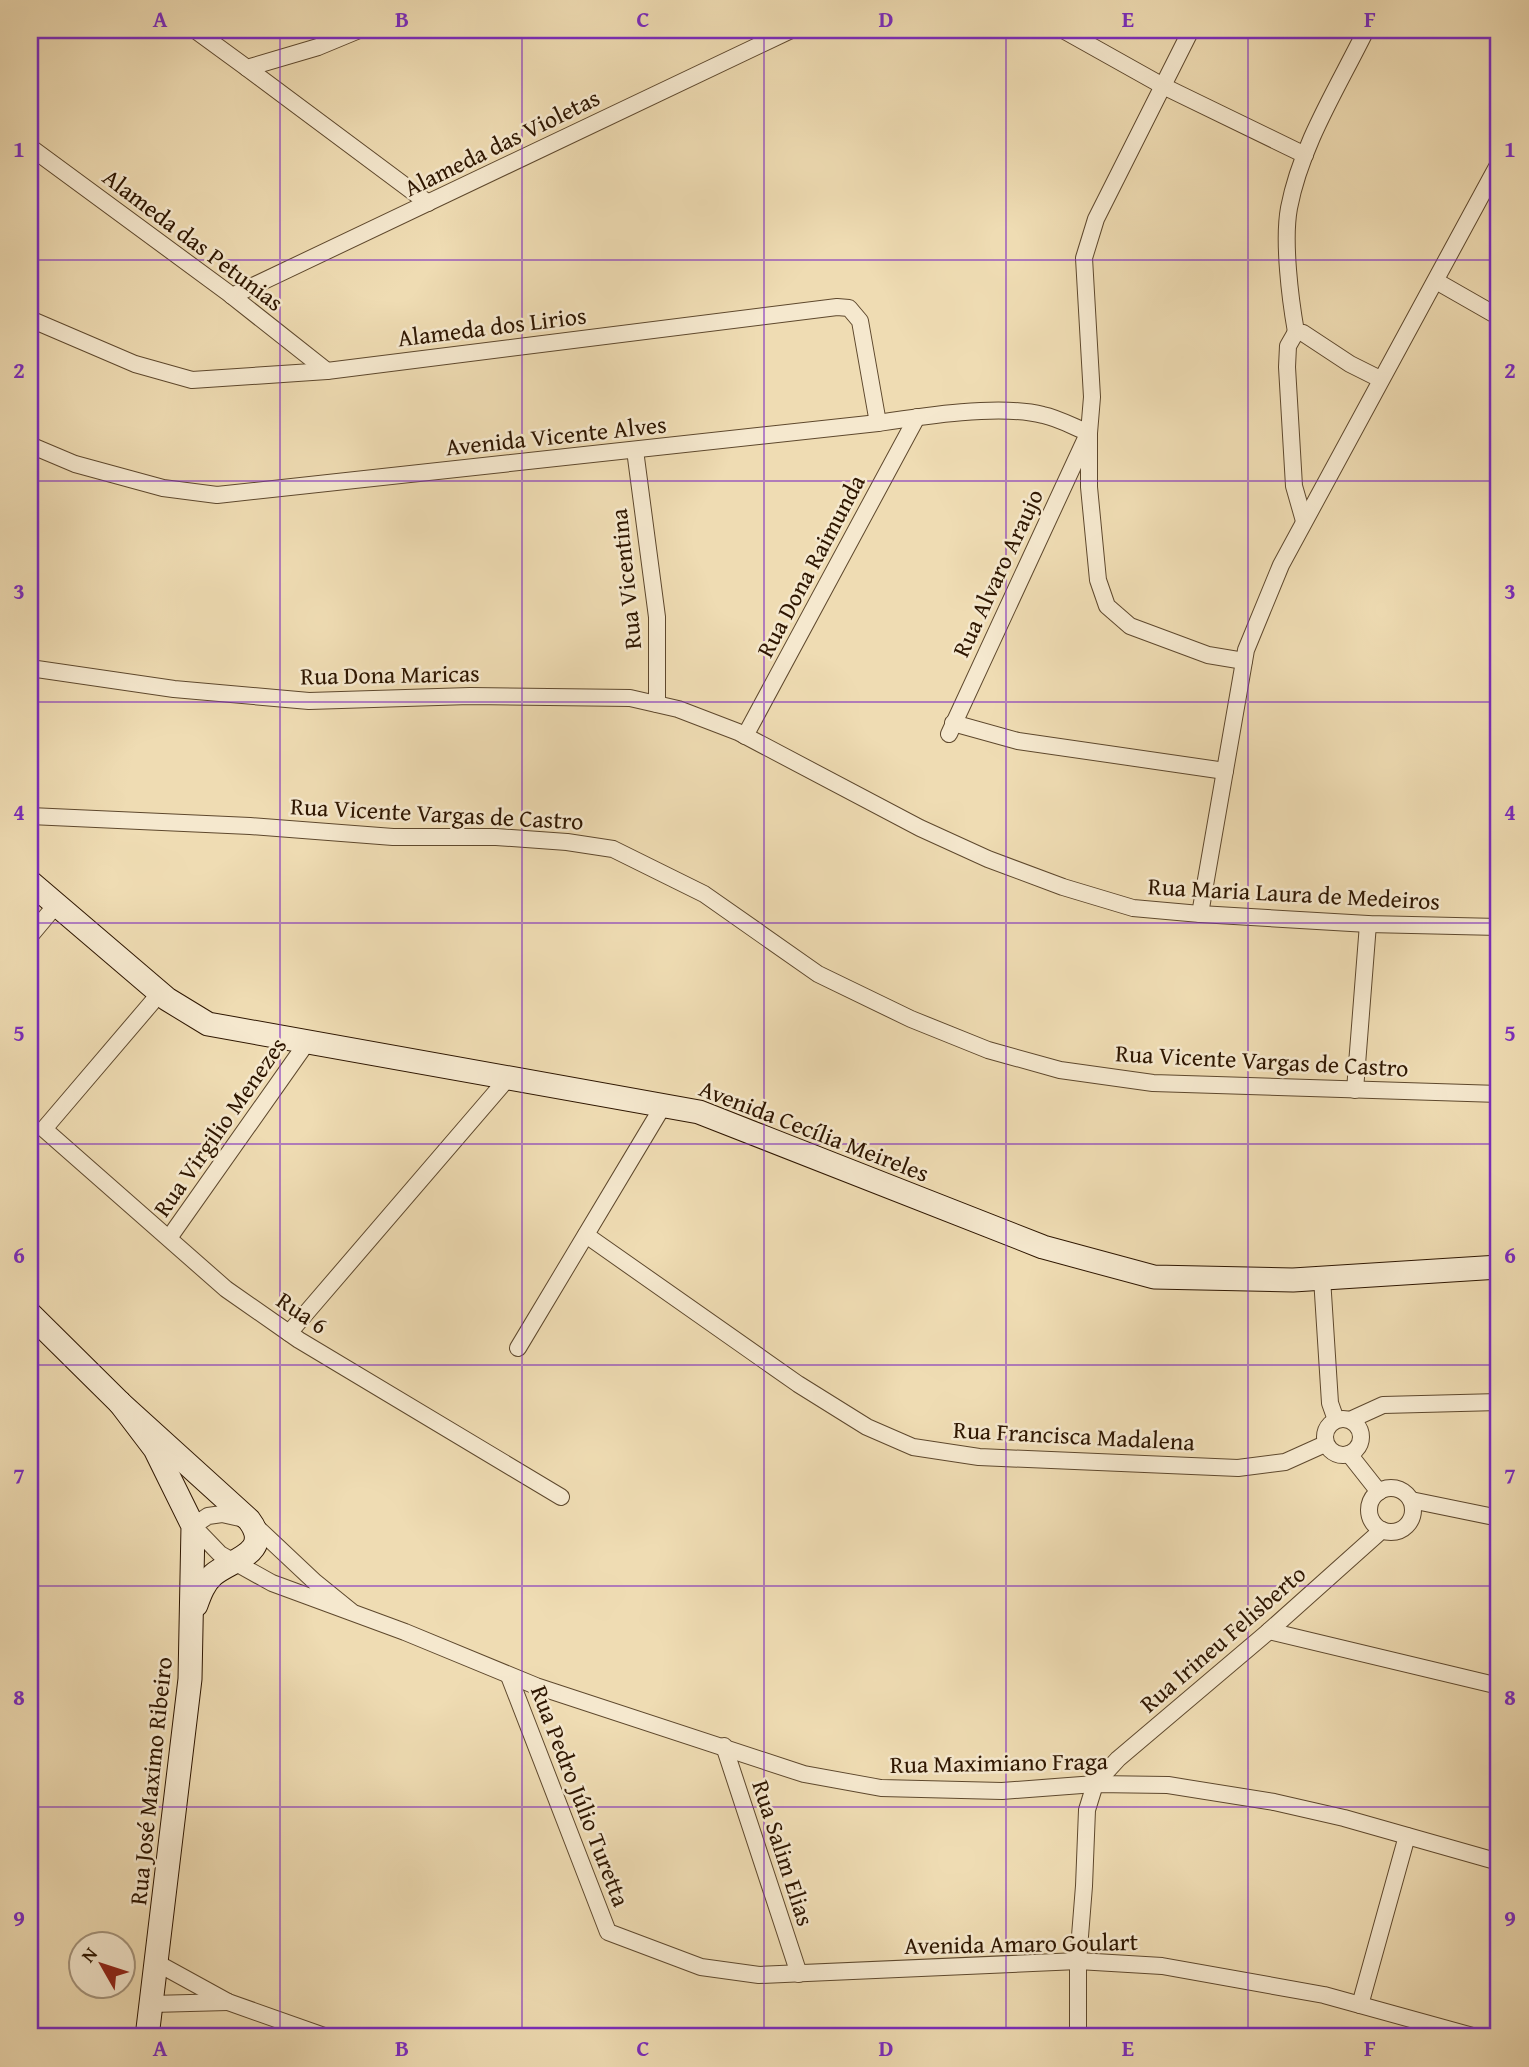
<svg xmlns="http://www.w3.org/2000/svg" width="1529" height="2067" font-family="'Gentium Book Plus',serif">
	<rect width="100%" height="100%" fill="#efdcb3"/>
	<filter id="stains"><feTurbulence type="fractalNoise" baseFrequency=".00286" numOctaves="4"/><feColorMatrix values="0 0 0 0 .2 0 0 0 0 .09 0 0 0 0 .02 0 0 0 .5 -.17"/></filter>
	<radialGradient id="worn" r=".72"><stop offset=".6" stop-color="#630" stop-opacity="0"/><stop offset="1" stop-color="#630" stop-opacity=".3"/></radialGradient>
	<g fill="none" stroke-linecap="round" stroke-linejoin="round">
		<g stroke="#5e482d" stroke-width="18">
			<g id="street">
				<polyline points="195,30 247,68 318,47 359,30"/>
				<polyline points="1063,30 1163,86 1305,155"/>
				<polyline points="1191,30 1096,219 1084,258 1092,397 1089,433 1089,487 1098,580 1107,606 1130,626 1208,655 1244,661"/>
				<path d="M 1366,30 C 1338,87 1301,145 1289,208 C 1283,241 1290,298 1296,332 L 1303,333 L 1350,364 L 1380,379"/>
				<polyline points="247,68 428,203"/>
				<polyline points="30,147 227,292 327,371"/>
				<polyline points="1436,281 1499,317"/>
				<polyline points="232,296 791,30"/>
				<polyline points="30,319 135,364 192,380 327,371 837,307 849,308 860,321 878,423"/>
				<polyline points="1296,332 1288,346 1287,367 1294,486 1304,521"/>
				<path d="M 30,445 L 75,464 L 163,488 L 217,495 L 878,423 C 923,416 1000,404 1043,415 C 1058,418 1074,427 1089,433"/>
				<polyline points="635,450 657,617 657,704"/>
				<polyline points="30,668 174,689 309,701 470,696 630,698 678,709 738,732 920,828 988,859 1063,887 1133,908 1200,914 1368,924 1499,927"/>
				<polyline points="953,723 1018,741 1225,771"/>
				<polyline points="949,734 1086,438"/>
				<polyline points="745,736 917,417"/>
				<polyline points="30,816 250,826 393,837 496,837 567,842 613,849 704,894 818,974 911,1019 988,1050 1060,1070 1153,1083 1499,1094"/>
				<polyline points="1200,914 1246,650 1281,565 1499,163"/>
				<polyline points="30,936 56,905"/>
				<polyline points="160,993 44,1129 226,1289 299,1340 561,1497"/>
				<polyline points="1355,1090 1368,924"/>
				<polyline points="586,1235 798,1384 867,1427 913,1447 979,1457 1238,1468 1285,1462 1325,1444"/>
				<polyline points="169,1238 308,1041"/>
				<polyline points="1322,1278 1330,1403 1336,1420"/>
				<polyline points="289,1333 508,1078"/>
				<polyline points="518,1348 663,1106"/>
				<circle cx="1343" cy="1437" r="18"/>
				<polyline points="1350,1420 1383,1405 1499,1402"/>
				<polyline points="1349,1454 1379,1492"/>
				<circle cx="1391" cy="1510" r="22"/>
				<polyline points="1411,1500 1499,1518"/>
				<polyline points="352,1612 315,1582 249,1520 222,1514 208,1516 193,1526 220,1554 272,1583 405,1632 536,1686 804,1774 881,1788 1002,1791 1095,1784 1168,1785 1274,1802 1344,1818 1499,1862"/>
				<polyline points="1269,1631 1499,1686"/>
				<polyline points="509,1676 608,1932 701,1967 759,1975 1078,1961 1162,1966 1324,1995 1476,2037"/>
				<polyline points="724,1746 799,1974"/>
				<polyline points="157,1963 228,2002 327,2037"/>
				<polyline points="152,2004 228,2002"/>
				<polyline points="1360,2005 1407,1836"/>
				<polyline points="1078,2037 1078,1961 1084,1886 1087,1810 1095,1784 1118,1759 1269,1631 1382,1530"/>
			</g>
		</g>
		<g stroke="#2e1600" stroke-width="25">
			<g id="secondary">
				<polyline points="30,882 167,999 208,1024 699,1112 1043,1247 1154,1277 1293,1280 1499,1267"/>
				<path d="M 30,1314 L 120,1403 L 249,1520 C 274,1553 230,1560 213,1575 C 204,1583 200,1594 196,1605"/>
				<polyline points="120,1403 155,1449 193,1526 190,1679 147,2037"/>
			</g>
		</g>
		<use href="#street" stroke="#f5e8ce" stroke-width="16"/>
		<use href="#secondary" stroke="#f5e8ce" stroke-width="23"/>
	</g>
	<path fill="none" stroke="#7b2cbf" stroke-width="2" stroke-opacity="0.55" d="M 280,30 L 280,2037M 522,30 L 522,2037M 764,30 L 764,2037M 1006,30 L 1006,2037M 1248,30 L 1248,2037M 30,260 L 1499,260M 30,481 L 1499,481M 30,702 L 1499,702M 30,923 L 1499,923M 30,1144 L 1499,1144M 30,1365 L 1499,1365M 30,1586 L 1499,1586M 30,1807 L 1499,1807"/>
	<g text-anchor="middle" stroke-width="5" stroke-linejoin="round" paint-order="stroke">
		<g font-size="24" fill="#2e1600" stroke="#f5e8ce">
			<text transform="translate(502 143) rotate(-26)" y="8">Alameda das Violetas</text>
			<text transform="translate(193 240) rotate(37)" y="8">Alameda das Petunias</text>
			<text transform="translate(492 327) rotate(-7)" y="8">Alameda dos Lirios</text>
			<text transform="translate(556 436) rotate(-6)" y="8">Avenida Vicente Alves</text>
			<text transform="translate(811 566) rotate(-62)" y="8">Rua Dona Raimunda</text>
			<text transform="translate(998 573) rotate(-65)" y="8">Rua Alvaro Araujo</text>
			<text transform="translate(626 579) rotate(-96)" y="8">Rua Vicentina</text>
			<text transform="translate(390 675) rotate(-1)" y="8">Rua Dona Maricas</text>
			<text transform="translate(437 814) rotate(3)" y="8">Rua Vicente Vargas de Castro</text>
			<text transform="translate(1294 894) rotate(3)" y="8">Rua Maria Laura de Medeiros</text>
			<text transform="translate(1262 1061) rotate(3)" y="8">Rua Vicente Vargas de Castro</text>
			<text transform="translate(220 1127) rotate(-55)" y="8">Rua Virgilio Menezes</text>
			<text transform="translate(814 1131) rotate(21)" y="8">Avenida Cecília Meireles</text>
			<text transform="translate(302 1313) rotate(34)" y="8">Rua 6</text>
			<text transform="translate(1074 1436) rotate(3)" y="8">Rua Francisca Madalena</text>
			<text transform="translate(1223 1639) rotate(-41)" y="8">Rua Irineu Felisberto</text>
			<text transform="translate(999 1763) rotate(-1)" y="8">Rua Maximiano Fraga</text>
			<text transform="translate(151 1781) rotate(-84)" y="8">Rua José Maximo Ribeiro</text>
			<text transform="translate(580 1796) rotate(69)" y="8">Rua Pedro Júlio Turetta</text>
			<text transform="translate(783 1853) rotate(72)" y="8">Rua Salim Elias</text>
			<text transform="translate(1021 1944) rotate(-1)" y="8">Avenida Amaro Goulart</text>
		</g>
	</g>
	<rect width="1529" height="2067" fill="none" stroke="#efdcb3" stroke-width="77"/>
	<g transform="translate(102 1965) rotate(309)"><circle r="33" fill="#f5e8ce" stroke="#a5947c" stroke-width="2"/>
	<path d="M0-5L12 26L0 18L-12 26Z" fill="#8f2418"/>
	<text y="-10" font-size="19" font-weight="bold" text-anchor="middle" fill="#2e1600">N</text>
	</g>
	<rect x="38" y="38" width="1452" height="1990" fill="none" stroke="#7b2cbf" stroke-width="2.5"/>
	<g font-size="23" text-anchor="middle" font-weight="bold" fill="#7b2cbf">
		<text x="160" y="27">A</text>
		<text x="402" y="27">B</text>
		<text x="643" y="27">C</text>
		<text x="886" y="27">D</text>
		<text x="1128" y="27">E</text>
		<text x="1370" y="27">F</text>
		<text x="19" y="157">1</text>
		<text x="1510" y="157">1</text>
		<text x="19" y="378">2</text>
		<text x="1510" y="378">2</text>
		<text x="19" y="599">3</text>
		<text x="1510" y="599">3</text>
		<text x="19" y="820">4</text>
		<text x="1510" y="820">4</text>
		<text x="19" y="1041">5</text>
		<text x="1510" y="1041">5</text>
		<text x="19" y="1263">6</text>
		<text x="1510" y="1263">6</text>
		<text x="19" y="1484">7</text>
		<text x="1510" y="1484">7</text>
		<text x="19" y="1705">8</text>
		<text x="1510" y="1705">8</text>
		<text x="19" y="1926">9</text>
		<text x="1510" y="1926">9</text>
		<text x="160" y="2056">A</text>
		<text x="402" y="2056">B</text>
		<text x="643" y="2056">C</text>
		<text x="886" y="2056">D</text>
		<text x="1128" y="2056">E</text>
		<text x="1370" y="2056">F</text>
	</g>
	<rect width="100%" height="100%" filter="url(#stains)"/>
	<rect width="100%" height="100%" fill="url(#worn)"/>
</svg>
